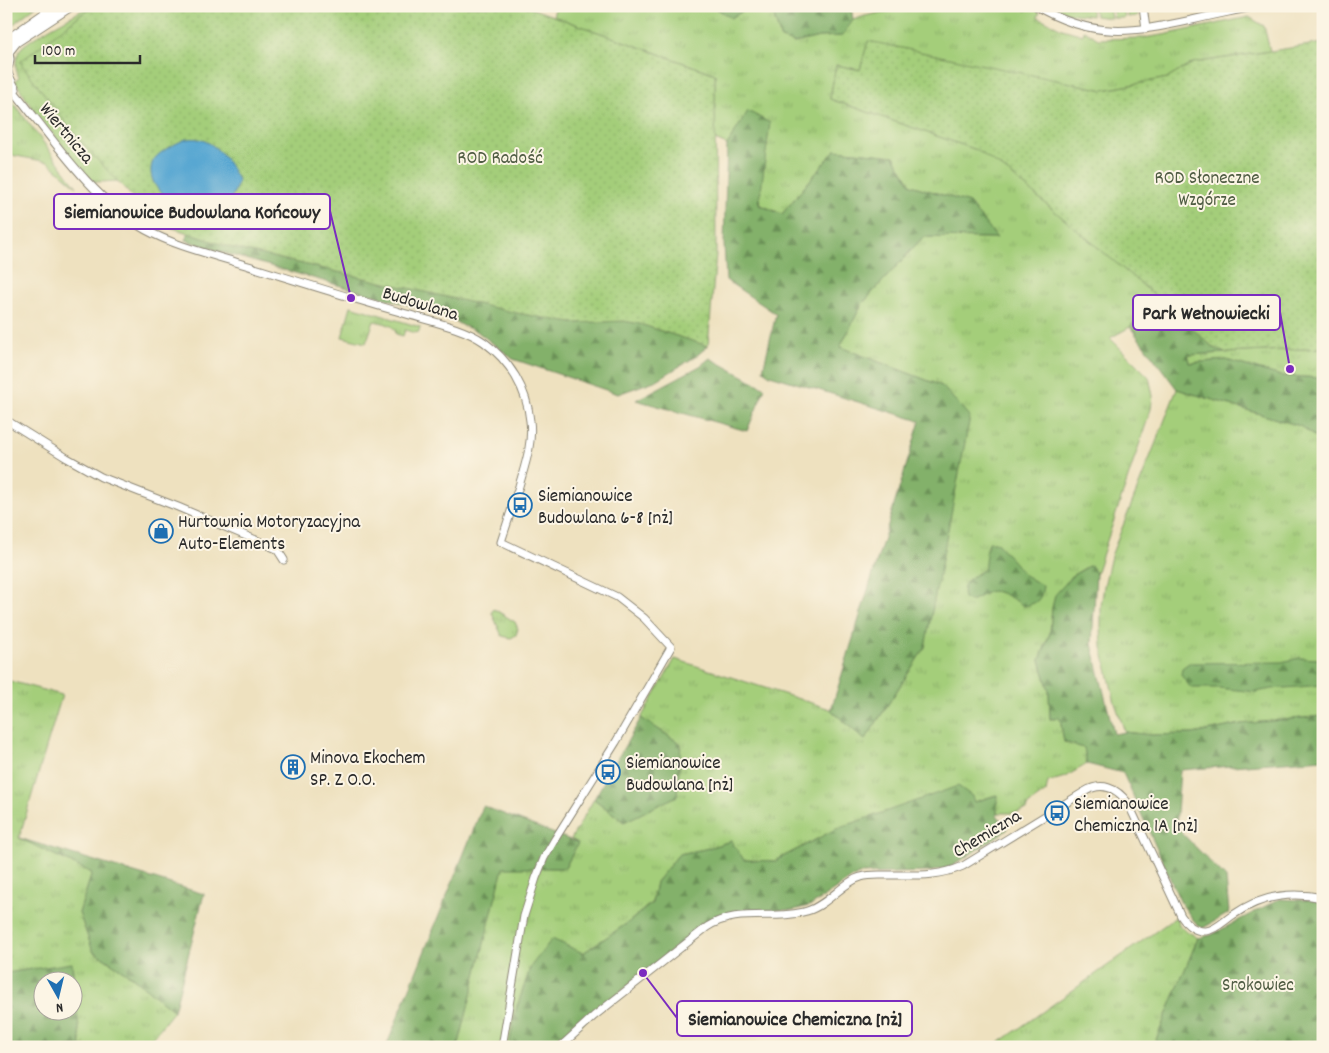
<svg xmlns="http://www.w3.org/2000/svg" width="1329" height="1053" font-family="Dekko,sans-serif">
	<defs>
		<pattern id="grass-tufts" width="24" height="20" patternUnits="userSpaceOnUse" patternTransform="scale(1.25)"><rect width="24" height="20" fill="#a4ce7a"/><path d="M3 7l-1-3M5 7V3M7 7l1-3M15 17l-1-3M17 17v-4M19 17l1-3" fill="none" stroke="#8db16a"/></pattern>
		<pattern id="forest-firs" width="22" height="20" patternUnits="userSpaceOnUse" patternTransform="scale(1.25)"><rect width="22" height="20" fill="#83b16a"/><path d="M5 1l3.5 6h-7zM16 11l3.5 6h-7z" fill="#6b9057"/></pattern>
		<pattern id="garden-dots" width="8" height="8" patternUnits="userSpaceOnUse" patternTransform="scale(1.25)"><rect width="8" height="8" fill="#a4ce7a"/><path d="M2 2h.1M6 6h.1" fill="none" stroke="#8db16a" stroke-width="1.8" stroke-linecap="round"/></pattern>
	</defs>
	<rect width="100%" height="100%" fill="#fcf5e5"/>
	<filter id="ink" filterUnits="userSpaceOnUse"><feTurbulence type="fractalNoise" baseFrequency=".02" numOctaves="2"/><feDisplacementMap in="SourceGraphic" scale="10" xChannelSelector="R" yChannelSelector="G"/><feConvolveMatrix kernelMatrix="1 2 1 2 8 2 1 2 1" color-interpolation-filters="sRGB"/></filter>
	<filter id="wash" filterUnits="userSpaceOnUse"><feTurbulence type="fractalNoise" baseFrequency=".0096" numOctaves="4" result="noise"/><feDisplacementMap in="SourceGraphic" scale="20" xChannelSelector="R" yChannelSelector="G"/><feGaussianBlur stdDeviation="1.12" result="paint"/><feColorMatrix in="noise" values="0 0 0 0 0 0 0 0 0 0 0 0 0 0 0 0 0 1.4 0 .05"/><feComposite in="paint" operator="in"/></filter>
	<g filter="url(#wash)">
		<rect width="100%" height="100%" fill="#eee1bf"/>
		<g fill="url(#grass-tufts)" stroke="#687c52" fill-rule="evenodd">
			<polygon points="6,6 36,6 6,30"/>
			<path d="M 89,6 L 97,6 L 80,15 L 21,62 L 70,128 L 118,181 L 99,182 L 92,181 L 35,113 L 15,81 L 19,77 C 14,69 15,55 22,47 C 25,44 30,41 34,38 C 52,26 71,17 89,6 Z"/>
			<polygon points="556,6 713,6 731,17 752,6 771,6 781,39 794,43 819,37 842,36 853,20 865,16 902,8 914,6 1019,6 1026,11 1029,6 1040,12 1038,17 1062,29 1083,35 1084,30 1098,39 1143,38 1163,35 1249,17 1264,26 1270,51 1193,63 1168,78 1104,90 868,42 860,70 836,65 830,99 977,150 1008,172 1156,296 1130,327 1110,338 1149,377 1153,396 1151,409 1096,574 1090,565 1073,575 1052,608 1050,633 1040,660 1049,691 1050,719 1060,718 1064,742 1084,748 1087,764 1065,777 1048,782 1046,792 1028,805 1026,810 1016,813 997,813 996,795 974,802 893,810 836,829 775,861 744,860 731,841 705,849 679,854 656,882 652,902 629,922 583,953 531,966 516,1010 509,1047 458,1047 503,867 565,868 578,843 571,839 594,799 624,822 681,744 641,718 675,659 830,709 865,740 925,647 942,386 840,347 862,304 923,237 996,238 969,203 911,185 894,156 835,150 782,214 759,204 748,112 727,145 715,140 715,74 553,16"/>
			<polygon points="1048,6 1090,6 1092,16 1058,12"/>
			<polygon points="1094,6 1102,6 1103,8 1109,7 1111,18 1095,16"/>
			<polygon points="1123,6 1125,18 1114,18 1112,7"/>
			<polygon points="1126,6 1137,6 1138,16 1128,17"/>
			<polygon points="6,93 77,187 48,162 6,154"/>
			<path d="M 351,306 L 420,327 L 419,332 L 415,333 L 405,330 L 403,336 L 396,334 C 395,324 383,323 374,321 L 366,343 L 342,337 Z"/>
			<polygon points="1323,348 1323,378 1281,376 1226,360 1189,363 1188,355"/>
			<polygon points="1177,389 1300,426 1323,443 1323,716 1241,724 1193,734 1151,735 1125,732 1115,703 1102,647 1101,628 1101,606 1104,586 1111,556"/>
			<polygon points="494,609 515,622 518,629 516,635 511,638 502,636 492,613 492,611"/>
			<path d="M 6,680 L 62,695 L 19,838 L 92,873 L 79,913 L 93,951 L 131,976 L 174,1011 L 145,1047 L 6,1047 ZM 42,980 L 72,980 L 72,1010 L 42,1010 Z"/>
			<polygon points="1176,917 1179,926 1198,938 1153,1047 993,1047"/>
		</g>
		<g fill="url(#forest-firs)" stroke="#576e4a" fill-rule="evenodd">
			<polygon points="713,6 752,6 731,18"/>
			<polygon points="771,6 851,6 853,20 842,36 819,37 794,43 781,39"/>
			<polygon points="748,111 770,123 759,205 782,214 835,150 894,156 911,185 969,203 997,238 923,237 862,304 840,347 942,386 970,417 925,647 865,740 831,710 920,421 770,375 763,370 776,314 726,280 724,243 727,145"/>
			<polygon points="188,233 233,248 517,313 572,323 624,321 640,324 708,346 695,357 657,380 618,394 513,359 478,332 430,311 217,251 186,240"/>
			<polygon points="1156,296 1214,348 1225,353 1188,355 1189,363 1226,360 1281,376 1323,378 1323,443 1300,426 1177,389 1130,327"/>
			<polygon points="710,358 765,388 747,431 636,400 700,366"/>
			<path d="M 989,542 L 996,542 L 1016,564 L 1023,574 L 1043,586 C 1041,600 1038,603 1024,606 C 1016,601 998,588 988,592 C 981,595 977,599 970,601 L 964,598 C 960,582 971,577 984,570 C 986,560 985,552 989,542 Z"/>
			<polygon points="1091,565 1096,574 1092,644 1114,734 1125,732 1151,735 1193,734 1241,724 1323,716 1323,759 1180,770 1176,827 1226,878 1229,913 1203,928 1197,925 1181,903 1123,773 1087,764 1084,748 1064,742 1060,718 1050,719 1049,691 1040,660 1050,633 1052,608 1055,595 1073,575"/>
			<polygon points="1300,658 1319,659 1323,661 1323,685 1272,689 1256,692 1218,688 1191,688 1181,675 1182,668 1189,663 1281,662"/>
			<polygon points="641,718 681,744 677,796 624,822 594,799"/>
			<polygon points="958,786 972,796 974,802 997,795 997,815 1008,829 951,867 928,872 858,874 812,905 794,910 778,910 715,916 552,1047 509,1047 516,1010 531,966 552,939 583,953 629,922 652,903 656,882 679,854 705,849 731,841 744,860 775,861 836,829"/>
			<polygon points="483,806 578,843 565,868 503,868 458,1047 386,1047"/>
			<polygon points="19,838 204,894 174,1011 131,976 93,951 79,913 92,873"/>
			<polygon points="1279,899 1323,901 1323,1047 1153,1047 1198,938 1211,935"/>
			<path d="M 72,963 L 81,1047 L 6,1047 L 6,973 ZM 42,980 L 72,980 L 72,1010 L 42,1010 Z"/>
		</g>
		<g fill="url(#garden-dots)" stroke="#687c52">
			<polygon points="97,6 525,6 715,74 716,254 708,346 640,324 624,321 572,323 517,313 233,248 167,226 140,205 94,156 70,128 20,62 80,15"/>
			<polygon points="868,41 1104,90 1168,78 1193,63 1323,43 1323,348 1225,353 1214,348 1172,310 1008,172 977,150 830,99 836,65 860,70"/>
		</g>
		<path fill="#59a7d2" stroke="#42697e" d="M 186,139 C 189,139 194,138 198,139 C 217,142 230,164 238,180 C 235,193 230,205 216,209 C 205,212 195,206 186,202 C 179,200 170,198 164,194 C 152,187 146,168 156,157 C 164,149 175,144 186,139 Z"/>
	</g>
	<g filter="url(#ink)">
		<g fill="none" stroke-linecap="round" stroke-linejoin="round">
			<g stroke="#8c8675" stroke-width="9">
				<g id="minor">
					<path d="M 1036,6 C 1092,39 1132,33 1192,20 C 1213,15 1234,11 1256,6"/>
					<polyline points="1143,6 1146,29"/>
					<polyline points="7,68 9,76 16,89"/>
					<path d="M 6,82 C 17,94 26,107 36,119 C 66,158 102,205 146,230 C 175,246 210,254 242,264 C 294,280 347,297 400,312 C 425,320 463,327 484,342 C 510,361 527,389 530,421 C 533,443 525,465 519,486 C 513,505 507,524 501,542 L 617,597 L 644,618 L 671,647 L 616,742 L 555,839 L 544,858 L 536,878 L 524,916 L 502,1047"/>
					<polyline points="6,420 67,458 101,477 178,507 277,549 284,560"/>
					<path d="M 560,1047 L 594,1016 L 707,927 C 737,907 774,921 807,911 C 828,905 844,881 861,877 C 870,874 880,875 888,875 C 914,875 939,877 963,866 L 1084,792 C 1102,781 1117,788 1128,803 L 1181,916 C 1187,925 1195,932 1206,931 C 1216,930 1225,920 1233,915 C 1260,896 1291,891 1323,898"/>
				</g>
			</g>
			<g stroke="#8c8675" stroke-width="11">
				<g id="tertiary">
					<polyline points="6,41 56,6"/>
					<path d="M 6,50 C 10,56 10,62 6,69"/>
					<polyline points="8,52 16,42 71,6"/>
				</g>
			</g>
			<use href="#minor" stroke="#fff" stroke-width="7"/>
			<use href="#tertiary" stroke="#fff" stroke-width="9"/>
		</g>
	</g>
	<defs>
		<g id="bus-ring" transform="scale(1.25)"><circle r="9.5" fill="#fcf5e5" stroke="#1f6fb2" stroke-width="1.5"/><path d="M-5-6H5V4H4V6H2V4H-2V6H-4V4H-5ZM-3.5-4V0h7V-4ZM-3.5 1.2v1.5H-2V1.2ZM2 1.2v1.5H3.5V1.2Z" fill="#1f6fb2"/></g>
		<g id="shop-ring" transform="scale(1.25)"><circle r="9.5" fill="#fcf5e5" stroke="#1f6fb2" stroke-width="1.5"/><path d="M-5-2.5h2.3a2.7 3.5 0 0 1 5.4 0H5L5.5 6h-11ZM-1.5-2.5h3a1.5 2.3 0 0 0-3 0Z" fill="#1f6fb2"/></g>
		<g id="building-ring" transform="scale(1.25)"><circle r="9.5" fill="#fcf5e5" stroke="#1f6fb2" stroke-width="1.5"/><path d="M-4-6H4V6H1V3H-1V6H-4ZM-2.5-4.3h1.7v1.8h-1.7ZM.8-4.3h1.7v1.8H.8ZM-2.5-1h1.7V.8h-1.7ZM.8-1h1.7V.8H.8Z" fill="#1f6fb2"/></g>
	</defs>
	<g fill-rule="evenodd">
		<use href="#bus-ring" x="520" y="505"/>
		<use href="#shop-ring" x="161" y="531"/>
		<use href="#building-ring" x="293" y="767"/>
		<use href="#bus-ring" x="608" y="772"/>
		<use href="#bus-ring" x="1057" y="813"/>
	</g>
	<g text-anchor="middle" stroke-width="4" stroke-linejoin="round" paint-order="stroke">
		<g font-size="19" fill="#2b2b2b" stroke="#fcf5e5">
			<text transform="translate(68 132) rotate(50)" y="7">Wiertnicza</text>
			<text transform="translate(421 302) rotate(17)" y="7">Budowlana</text>
			<text transform="translate(986 832) rotate(-31)" y="7">Chemiczna</text>
		</g>
		<g font-size="19" fill="#4f5c43" stroke="#fcf5e5">
			<text x="500" y="163">ROD Radość</text>
			<text x="1207" y="183">ROD Słoneczne<tspan x="1207" dy="22">Wzgórze</tspan></text>
			<text x="1258" y="990">Srokowiec</text>
		</g>
		<g font-size="19" fill="#2b2b2b" stroke="#fcf5e5" text-anchor="start">
			<text x="538" y="501">Siemianowice<tspan x="538" dy="22">Budowlana 6-8 [nż]</tspan></text>
			<text x="178" y="527">Hurtownia Motoryzacyjna<tspan x="178" dy="22">Auto-Elements</tspan></text>
			<text x="310" y="763">Minova Ekochem<tspan x="310" dy="22">SP. Z O.O.</tspan></text>
			<text x="626" y="768">Siemianowice<tspan x="626" dy="22">Budowlana [nż]</tspan></text>
			<text x="1074" y="809">Siemianowice<tspan x="1074" dy="22">Chemiczna 1A [nż]</tspan></text>
		</g>
	</g>
	<path fill="none" stroke="#7b2cbf" stroke-width="2" d="M351 298L330 211M1290 369L1280 312M643 973L677 1018"/>
	<g fill="#7b2cbf" stroke="#fcf5e5" stroke-width="2">
		<circle cx="351" cy="298" r="5"/>
		<circle cx="1290" cy="369" r="5"/>
		<circle cx="643" cy="973" r="5"/>
	</g>
	<g fill="#fcf5e5" stroke="#7b2cbf" stroke-width="2">
		<rect x="54" y="194" width="276" height="35" rx="5"/>
		<rect x="1133" y="295" width="147" height="35" rx="5"/>
		<rect x="677" y="1001" width="235" height="35" rx="5"/>
	</g>
	<g font-size="20" text-anchor="middle" font-weight="bold" fill="#2b2b2b">
		<text x="192" y="218">Siemianowice Budowlana Końcowy</text>
		<text x="1206" y="319">Park Wełnowiecki</text>
		<text x="795" y="1025">Siemianowice Chemiczna [nż]</text>
	</g>
	<rect width="1329" height="1053" fill="none" stroke="#fcf5e5" stroke-width="25"/>
	<g transform="translate(58 996) rotate(172)"><circle r="24" fill="#fcf5e5" stroke="#a8a49b"/>
	<path d="M0-4L9 19L0 12L-9 19Z" fill="#1f6fb2"/>
	<text y="-8" font-size="14" font-weight="bold" text-anchor="middle" fill="#2b2b2b">N</text>
	</g>
	<path d="M35 55v8h105v-8" fill="none" stroke="#2b2b2b" stroke-width="2.5"/>
	<text x="42" y="55" font-size="15" fill="#2b2b2b" stroke="#fcf5e5" stroke-width="4" paint-order="stroke">100 m</text>
</svg>
